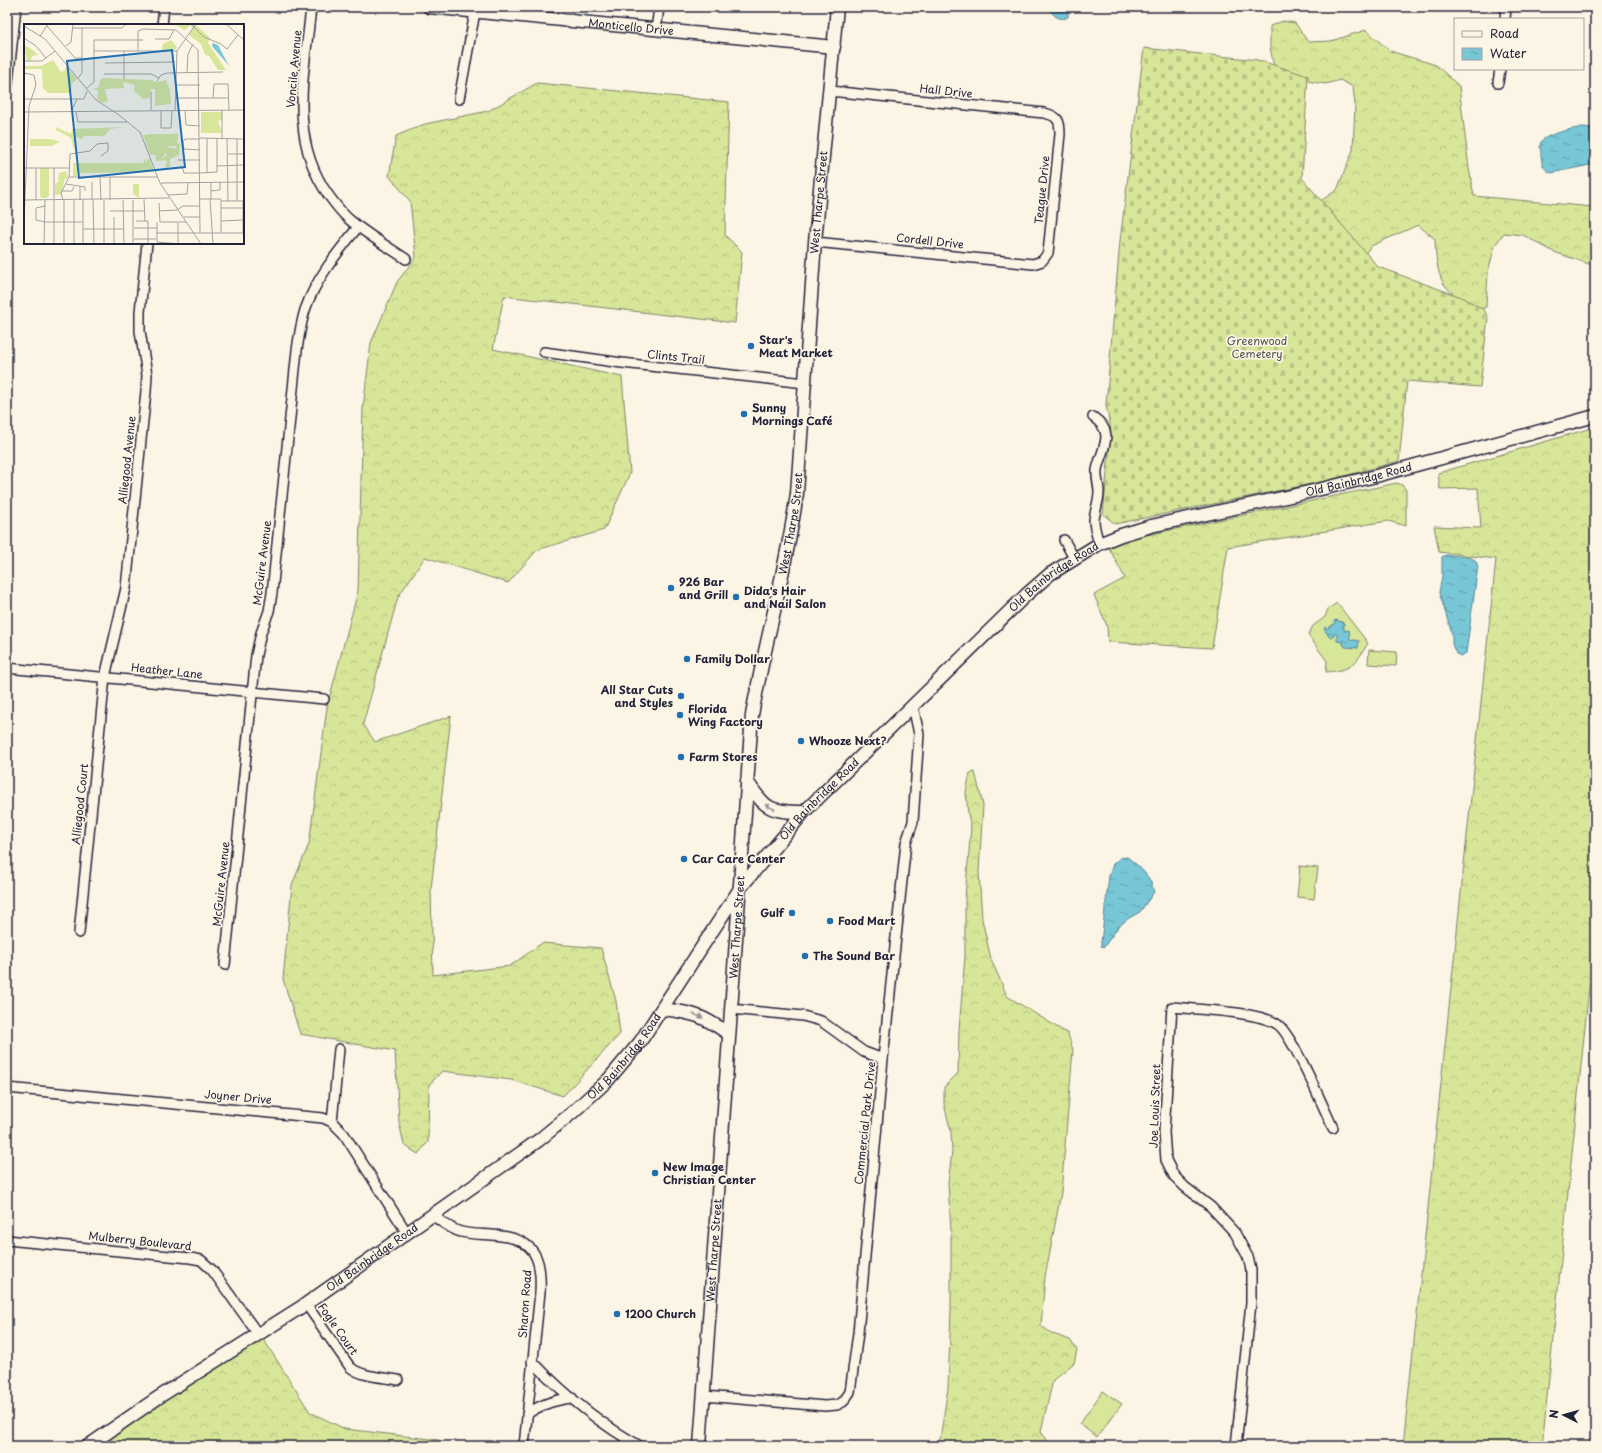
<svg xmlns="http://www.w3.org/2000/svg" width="1602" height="1453" font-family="'Playpen Sans',sans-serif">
	<defs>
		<pattern id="forest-crowns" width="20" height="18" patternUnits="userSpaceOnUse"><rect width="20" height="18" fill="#d8e699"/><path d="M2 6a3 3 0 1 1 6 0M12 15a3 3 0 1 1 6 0" fill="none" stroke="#b9c585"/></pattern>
		<pattern id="cemetery-stones" width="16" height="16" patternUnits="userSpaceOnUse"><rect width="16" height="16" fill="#d8e699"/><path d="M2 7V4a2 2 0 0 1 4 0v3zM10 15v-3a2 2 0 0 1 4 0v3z" fill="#b9c585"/></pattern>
		<pattern id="water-ripples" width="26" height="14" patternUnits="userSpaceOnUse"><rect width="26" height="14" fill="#78c7d6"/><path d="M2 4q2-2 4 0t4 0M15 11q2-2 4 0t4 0" fill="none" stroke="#62a1af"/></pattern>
	</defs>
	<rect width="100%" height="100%" fill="#fcf5e5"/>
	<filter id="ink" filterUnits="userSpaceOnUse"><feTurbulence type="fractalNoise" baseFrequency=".025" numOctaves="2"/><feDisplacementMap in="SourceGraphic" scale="8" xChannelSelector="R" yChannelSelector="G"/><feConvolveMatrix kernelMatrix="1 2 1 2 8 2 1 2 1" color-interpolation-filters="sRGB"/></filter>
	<g filter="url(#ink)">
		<g fill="url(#forest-crowns)" stroke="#7d846a">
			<path d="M 1283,21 L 1295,23 L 1308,42 L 1331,41 L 1366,30 L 1390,51 L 1436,65 L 1459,86 L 1469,168 L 1474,196 L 1593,207 L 1595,266 L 1554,252 L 1523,235 L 1504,233 L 1495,245 L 1488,272 L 1486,307 L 1480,309 C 1469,304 1451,295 1444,284 C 1437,274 1435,251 1435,239 L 1418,225 L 1371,246 L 1362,258 L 1313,206 L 1337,190 L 1353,150 L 1355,105 L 1353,87 L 1340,80 L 1326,84 L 1286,78 L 1274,67 L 1270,47 L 1270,26 Z"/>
			<polygon points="537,83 729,102 725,235 742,252 735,323 504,296 493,349 622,377 630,473 604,530 537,550 508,583 425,557 398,597 363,724 375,742 451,716 431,889 433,975 510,966 542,943 601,948 616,1001 620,1034 563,1096 511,1080 442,1071 429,1085 428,1142 418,1154 404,1145 399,1122 395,1051 300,1034 283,979 292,885 309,844 327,707 358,591 363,408 371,343 397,282 416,257 410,201 389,176 396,136 425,124 488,111"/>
			<polygon points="1595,427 1595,929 1542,1446 1403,1446 1496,559 1439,552 1434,526 1481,528 1478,488 1440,489 1438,473"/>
			<path d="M 1397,483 L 1402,485 L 1406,490 L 1406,526 L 1388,521 L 1228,547 L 1212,648 L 1108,642 L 1107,626 L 1094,595 L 1125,578 L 1109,548 C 1122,539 1137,537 1152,534 Z"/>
			<polygon points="975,772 983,805 979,872 982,919 991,959 1007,996 1068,1034 1073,1050 1061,1193 1045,1277 1041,1326 1053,1334 1070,1340 1077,1350 1074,1363 1053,1380 1041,1431 1049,1446 939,1446 948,1388 951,1309 951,1230 948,1183 952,1152 951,1132 944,1104 944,1087 958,1073 959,1030 965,956 965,897 971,828 968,814 966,792 970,773"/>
			<polygon points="262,1337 310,1412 345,1429 439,1440 438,1446 94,1446"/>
		</g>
		<polygon fill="url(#cemetery-stones)" stroke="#7d846a" points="1144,48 1258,60 1308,76 1302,178 1378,267 1464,298 1484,310 1488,317 1480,387 1407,381 1399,461 1326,481 1115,524 1103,514 1111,431 1106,405 1120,241"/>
		<g fill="#d8e699" stroke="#7d846a">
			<path d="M 1337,603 L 1368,643 C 1355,665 1352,670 1326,672 L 1327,661 L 1308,635 L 1313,626 L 1325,617 L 1328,609 Z"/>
			<polygon points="1369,650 1397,652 1396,666 1368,664"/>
			<polygon points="1300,866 1318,868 1314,899 1297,897"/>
			<polygon points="1103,1391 1122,1404 1097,1437 1079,1424"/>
		</g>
		<g fill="url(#water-ripples)" stroke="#568598">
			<path d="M 1053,7 L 1058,7 L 1061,10 L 1066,11 L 1068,13 L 1068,17 C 1062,21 1054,17 1051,11 Z"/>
			<path d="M 1582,127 L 1595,128 L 1595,164 L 1551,173 C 1542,168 1542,164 1541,155 C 1541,150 1539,147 1541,142 C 1545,134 1573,129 1582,127 Z"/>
			<polygon points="1446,555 1469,557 1475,560 1478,566 1466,653 1461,656 1456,654 1452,644 1452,634 1439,592 1442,576 1442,557"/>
			<polygon points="1336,620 1344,623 1344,631 1349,630 1350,639 1359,641 1358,648 1345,647 1342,642 1337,641 1337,636 1336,633 1330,638 1324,629 1325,627 1327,629 1335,623 1334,621"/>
			<path d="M 1127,857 C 1138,865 1152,877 1154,892 L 1140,912 L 1129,918 L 1118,927 L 1104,947 L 1101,946 L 1101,942 L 1109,876 L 1113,864 L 1120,858 Z"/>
		</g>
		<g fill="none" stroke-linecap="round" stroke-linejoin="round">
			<g stroke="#22223b" stroke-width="12">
				<g id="street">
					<path d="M 311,7 C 305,72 287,138 329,196 C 335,204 342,214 351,221 C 368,235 388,247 406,259"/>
					<polyline points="1505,19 1506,7"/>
					<polyline points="162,25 164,7"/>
					<polyline points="656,30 659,7"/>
					<polyline points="1498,83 1500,69"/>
					<polyline points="7,91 16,7"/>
					<polyline points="459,99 475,12"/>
					<path d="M 815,242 L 1033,264 L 1042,261 L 1048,253 L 1060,134 C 1060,120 1058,116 1044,113 L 830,91"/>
					<polyline points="544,352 622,363 805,383"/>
					<path d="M 1093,417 C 1117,433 1101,449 1097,470 C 1096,477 1099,485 1099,492 C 1099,501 1095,510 1094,520 C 1094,528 1097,536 1099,544"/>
					<polyline points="1064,540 1074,558"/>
					<polyline points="7,668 324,699"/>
					<polyline points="79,933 105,677 126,588 146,391 147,375 140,331 140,312 147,243"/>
					<path d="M 225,965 L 256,655 L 261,633 L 269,611 L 272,593 L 297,350 C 299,336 301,323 305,310 C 316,278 338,252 358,227"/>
					<polyline points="731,1009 803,1016 821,1021 864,1052 883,1059"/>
					<polyline points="7,1088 323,1118 332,1122 344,1134 407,1233"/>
					<polyline points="332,1122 339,1049"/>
					<path d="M 432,1215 C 441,1221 450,1229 461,1232 C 474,1235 488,1234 501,1236 C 536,1240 542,1261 540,1292 L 524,1446"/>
					<polyline points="7,1240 190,1258 201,1260 212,1270 258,1334"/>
					<path d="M 306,1304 L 350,1367 C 362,1377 382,1377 398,1380"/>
					<path d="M 532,1361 C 563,1393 601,1425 640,1446"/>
					<polyline points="704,1396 825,1406 837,1405 843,1402 850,1392 858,1333 883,1059 906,843 913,822 919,734 913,706"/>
					<path d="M 527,1414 C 542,1404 554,1400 572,1398"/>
					<path d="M 1236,1446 L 1251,1303 L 1251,1270 L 1248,1257 L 1235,1233 L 1211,1207 L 1185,1187 L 1174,1176 L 1166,1160 L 1164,1132 L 1172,1007 C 1199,1010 1256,1011 1277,1024 C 1292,1033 1324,1109 1333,1128"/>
					<polyline points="1595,1446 1595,1443"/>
				</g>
			</g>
			<g stroke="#22223b" stroke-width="15">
				<g id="secondary">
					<path id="s1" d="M 429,7 L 834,47"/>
					<path d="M 747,781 C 765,809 770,812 804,812"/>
					<path d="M 663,1009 C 695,1013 703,1016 729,1034"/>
					<path id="s2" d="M 88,1446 L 159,1397 L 306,1304 L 539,1140 L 573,1112 L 608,1080 L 640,1042 L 741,887 L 804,812 L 1026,595 L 1050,574 L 1099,544 L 1121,535 L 1151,526 L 1300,494 L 1376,476 L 1595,416"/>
					<path id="s3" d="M 700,1446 L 752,715 C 765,641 787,568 797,493 L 815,242 L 837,7"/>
				</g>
			</g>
			<use href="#street" stroke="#fcf5e5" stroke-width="9"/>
			<use href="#secondary" stroke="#fcf5e5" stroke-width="12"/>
		</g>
		<defs><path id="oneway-solid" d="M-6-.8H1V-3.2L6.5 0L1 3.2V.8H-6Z"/></defs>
		<g fill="#9a9698">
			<use href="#oneway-solid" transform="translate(770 807) rotate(-152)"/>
			<use href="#oneway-solid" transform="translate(698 1016) rotate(21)"/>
		</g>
	</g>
	<g fill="#1f6fb2" stroke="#fcf5e5" stroke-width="1.5">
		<circle cx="751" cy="346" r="4"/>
		<circle cx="744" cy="414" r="4"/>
		<circle cx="671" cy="588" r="4"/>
		<circle cx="736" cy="597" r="4"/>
		<circle cx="687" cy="659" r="4"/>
		<circle cx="681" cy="696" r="4"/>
		<circle cx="680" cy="715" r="4"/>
		<circle cx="801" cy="741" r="4"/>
		<circle cx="681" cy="757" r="4"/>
		<circle cx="684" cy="859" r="4"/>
		<circle cx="792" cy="913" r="4"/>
		<circle cx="830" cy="921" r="4"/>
		<circle cx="805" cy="956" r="4"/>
		<circle cx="655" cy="1173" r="4"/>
		<circle cx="617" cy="1314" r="4"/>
	</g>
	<g text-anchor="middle" stroke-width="3.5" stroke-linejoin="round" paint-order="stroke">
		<g font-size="11" fill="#22223b" stroke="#fcf5e5">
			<text dy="4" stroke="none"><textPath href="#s1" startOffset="203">Monticello Drive</textPath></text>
			<text transform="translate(294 69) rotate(-85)" y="4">Voncile Avenue</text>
			<text transform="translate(946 91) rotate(6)" y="4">Hall Drive</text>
			<text transform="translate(1042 190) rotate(-84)" y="4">Teague Drive</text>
			<text dy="4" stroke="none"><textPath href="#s3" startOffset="1251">West Tharpe Street</textPath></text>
			<text transform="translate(930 241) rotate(6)" y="4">Cordell Drive</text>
			<text transform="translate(676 357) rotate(6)" y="4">Clints Trail</text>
			<text transform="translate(127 460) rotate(-84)" y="4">Alliegood Avenue</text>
			<text dy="4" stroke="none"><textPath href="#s2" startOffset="1637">Old Bainbridge Road</textPath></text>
			<text dy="4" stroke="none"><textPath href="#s3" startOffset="928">West Tharpe Street</textPath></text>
			<text transform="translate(262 563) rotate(-83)" y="4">McGuire Avenue</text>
			<text dy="4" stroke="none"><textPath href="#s2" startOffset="1313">Old Bainbridge Road</textPath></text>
			<text transform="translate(167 671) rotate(6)" y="4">Heather Lane</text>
			<text dy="4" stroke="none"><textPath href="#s2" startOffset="989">Old Bainbridge Road</textPath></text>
			<text transform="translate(80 804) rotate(-84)" y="4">Alliegood Court</text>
			<text transform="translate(221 884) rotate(-84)" y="4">McGuire Avenue</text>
			<text dy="4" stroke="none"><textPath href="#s3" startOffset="520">West Tharpe Street</textPath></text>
			<text dy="4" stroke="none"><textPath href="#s2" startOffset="665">Old Bainbridge Road</textPath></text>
			<text transform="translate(238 1097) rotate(5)" y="4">Joyner Drive</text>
			<text transform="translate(1155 1106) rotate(-88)" y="4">Joe Louis Street</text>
			<text transform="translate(865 1123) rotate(-84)" y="4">Commercial Park Drive</text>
			<text transform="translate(140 1241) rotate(6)" y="4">Mulberry Boulevard</text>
			<text dy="4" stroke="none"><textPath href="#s3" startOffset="196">West Tharpe Street</textPath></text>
			<text dy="4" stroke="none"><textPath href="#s2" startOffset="341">Old Bainbridge Road</textPath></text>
			<text transform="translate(525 1304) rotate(-86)" y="4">Sharon Road</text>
			<text transform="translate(338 1329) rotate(55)" y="4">Fogle Court</text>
		</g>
		<g font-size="11" font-weight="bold" fill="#22223b" stroke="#fcf5e5" text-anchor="start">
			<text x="759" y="344">Star's<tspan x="759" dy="13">Meat Market</tspan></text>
			<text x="752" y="412">Sunny<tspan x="752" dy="13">Mornings Café</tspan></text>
			<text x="679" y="586">926 Bar<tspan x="679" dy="13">and Grill</tspan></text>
			<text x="744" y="595">Dida's Hair<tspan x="744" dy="13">and Nail Salon</tspan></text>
			<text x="695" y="663">Family Dollar</text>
			<text x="673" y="694" text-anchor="end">All Star Cuts<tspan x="673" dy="13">and Styles</tspan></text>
			<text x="688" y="713">Florida<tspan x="688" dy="13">Wing Factory</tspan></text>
			<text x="809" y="745">Whooze Next?</text>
			<text x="689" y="761">Farm Stores</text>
			<text x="692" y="863">Car Care Center</text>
			<text x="784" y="917" text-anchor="end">Gulf</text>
			<text x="838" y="925">Food Mart</text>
			<text x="813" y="960">The Sound Bar</text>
			<text x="663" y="1171">New Image<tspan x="663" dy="13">Christian Center</tspan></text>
			<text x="625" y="1318">1200 Church</text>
		</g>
		<g font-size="11" fill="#505352" stroke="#fcf5e5">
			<text x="1257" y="345">Greenwood<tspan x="1257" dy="13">Cemetery</tspan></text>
		</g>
	</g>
	<g transform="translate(24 24)">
		<rect width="220" height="220" fill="#fcf5e5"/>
		<path d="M 177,88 L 198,88 L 198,96 L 194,97 L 198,109 L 177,109 Z" fill="#d8e699"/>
		<path d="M 150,0 L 169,0 L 173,2 L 186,14 L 184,19 L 202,46 L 194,46 L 185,32 L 181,31 L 177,20 L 165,11 L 169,5 L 166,1 L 161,6 ZM 147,16 L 153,23 L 151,26 L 137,27 L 139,20 ZM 0,21 L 9,26 L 14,31 L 8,32 L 7,36 L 3,37 ZM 29,36 L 37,48 L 41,46 L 42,42 L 53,55 L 48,59 L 47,69 L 24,69 L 19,64 L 18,45 L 0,45 L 0,42 L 17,42 ZM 79,54 L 126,56 L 133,58 L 142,56 L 146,66 L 147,80 L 131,82 L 131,65 L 127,65 L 126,74 L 119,75 L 110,67 L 111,61 L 99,58 L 100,64 L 81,65 L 84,77 L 78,79 L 73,75 L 74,66 L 68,65 L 75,63 L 76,56 ZM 32,103 L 47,110 L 48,105 L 100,103 L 86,105 L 80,112 L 60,112 L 58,115 L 52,113 L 50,126 L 47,114 L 32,106 ZM 6,115 L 27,115 L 36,118 L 27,122 L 6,122 ZM 156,119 L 155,131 L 146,135 L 146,143 L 141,144 L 143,137 L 137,136 L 143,131 L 140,127 L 143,123 L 152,125 L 153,120 ZM 121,134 L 122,138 L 125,134 L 130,148 L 53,149 L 53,152 L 49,152 L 49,139 L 119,139 ZM 16,144 L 25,144 L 25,171 L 23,174 L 17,174 L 16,171 ZM 42,147 L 44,154 L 41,155 L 37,170 L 31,171 L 31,159 L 34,159 L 35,149 Z" fill="#d8e699"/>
		<path d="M 127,110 L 154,110 L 153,122 L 145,122 L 137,137 L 132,137 L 131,131 L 126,131 L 124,126 L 119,111 Z" fill="#d8e699"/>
		<path d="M 109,160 L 115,160 L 115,174 L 109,170 Z" fill="#d8e699"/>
		<path d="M 189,19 L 194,21 L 205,42 L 188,22 Z" fill="#78c7d6"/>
		<path fill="none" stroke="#a5a1a1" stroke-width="1" d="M 167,0 L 180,13 L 197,20 L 203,25 L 214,11M 202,0 L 220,16M 0,2 L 21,15 L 72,76 L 95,91 L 116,108 L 136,159 L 177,220M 23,2 L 51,34 L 58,34M 49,4 L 98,4 L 102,0M 16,12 L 24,0M 0,14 L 12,22 L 22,34M 131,15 L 145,15 L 150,6M 42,22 L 47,18 L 49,0M 70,27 L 153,27M 100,27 L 100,55M 114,27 L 114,7 L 119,5 L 152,6 L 174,26 L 176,209M 0,37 L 18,37 L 31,27M 81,39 L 151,38M 0,49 L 10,51 L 12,61 L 5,82 L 0,197M 163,49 L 164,30 L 169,20M 80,50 L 127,50 L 135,54M 54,54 L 58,49 L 58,4M 133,57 L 137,51 L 143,49 L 199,48M 151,61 L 176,61M 63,64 L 70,58 L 70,16 L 119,16M 152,74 L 205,74M 189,74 L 190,60 L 204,60 L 205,86M 0,75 L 60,75 L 63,67M 127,86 L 127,68M 137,87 L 137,104 L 147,104 L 148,87M 151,87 L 153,27 L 172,0M 161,87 L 162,101 L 176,102M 0,88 L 220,86M 47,88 L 53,75M 52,88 L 54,98 L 103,98M 176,114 L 220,115M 183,114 L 183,148M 176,115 L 161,115 L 159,118 L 160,125 L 176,126M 198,115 L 198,86M 203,115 L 204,177M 213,115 L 213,177M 204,130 L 220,130M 154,136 L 176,136M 193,142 L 220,141M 158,143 L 160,149 L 176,149M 0,144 L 45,144M 12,144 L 12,176M 176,149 L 193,148 L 193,114M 45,153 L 133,153M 76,153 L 77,176M 68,158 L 68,176M 137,159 L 220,158M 187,159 L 187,175M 42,160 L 61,163 L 61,167M 56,163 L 56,176M 38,167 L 48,167 L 50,163M 187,167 L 196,166 L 196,158M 144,171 L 163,170 L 164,159M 120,175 L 121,197M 176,175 L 197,175 L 197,209M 186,175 L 189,220M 0,176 L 145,174M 39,176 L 37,169 L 45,153 L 46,130 L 66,127 L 73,120 L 84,119 L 84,127 L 77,132M 69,176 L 70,220M 80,176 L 80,220M 86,176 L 86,153M 99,176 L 100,220M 109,176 L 109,220M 197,177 L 219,177M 219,177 L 219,209M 135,179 L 136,198 L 162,198M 197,184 L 219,184M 153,186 L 159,182 L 176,182M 86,187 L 120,187M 135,187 L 153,186M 90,193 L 90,220M 160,193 L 176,193M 112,197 L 124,197 L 124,220M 197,197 L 219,196M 21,198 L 59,198M 21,198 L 12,196 L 12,184 L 21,182M 133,198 L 133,218 L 156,220M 110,204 L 133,204M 59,205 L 100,205M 132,209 L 220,209M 110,215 L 132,215M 20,220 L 21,176M 30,220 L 30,144M 40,220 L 40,176M 50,220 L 50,176M 59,220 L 59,176M 154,220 L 154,199"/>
		<path fill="#1f6fb2" fill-opacity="0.15" stroke="#1f6fb2" stroke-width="2" d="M 148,26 L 161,143 L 55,154 L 43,37 Z"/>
		<rect width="220" height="220" fill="none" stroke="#22223b" stroke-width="2"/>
	</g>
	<rect width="1602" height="1453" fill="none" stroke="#fcf5e5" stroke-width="24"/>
	<rect x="12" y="12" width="1578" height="1429" fill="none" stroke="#22223b" stroke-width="1.5" filter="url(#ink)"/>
	<rect x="1454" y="18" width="130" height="52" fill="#fcf5e5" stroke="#a5a1a1"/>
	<rect x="1462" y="31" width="20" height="6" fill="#fcf5e5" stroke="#a5a1a1"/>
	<text x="1490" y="38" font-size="12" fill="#22223b">Road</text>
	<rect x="1462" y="48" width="20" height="12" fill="url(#water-ripples)" stroke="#a5a1a1"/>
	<text x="1490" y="58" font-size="12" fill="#22223b">Water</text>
	<g transform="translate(1564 1415) rotate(276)" stroke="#fcf5e5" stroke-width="3" paint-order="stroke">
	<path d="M0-3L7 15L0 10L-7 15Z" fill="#22223b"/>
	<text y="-6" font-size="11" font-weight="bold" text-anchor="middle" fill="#22223b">N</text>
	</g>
</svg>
